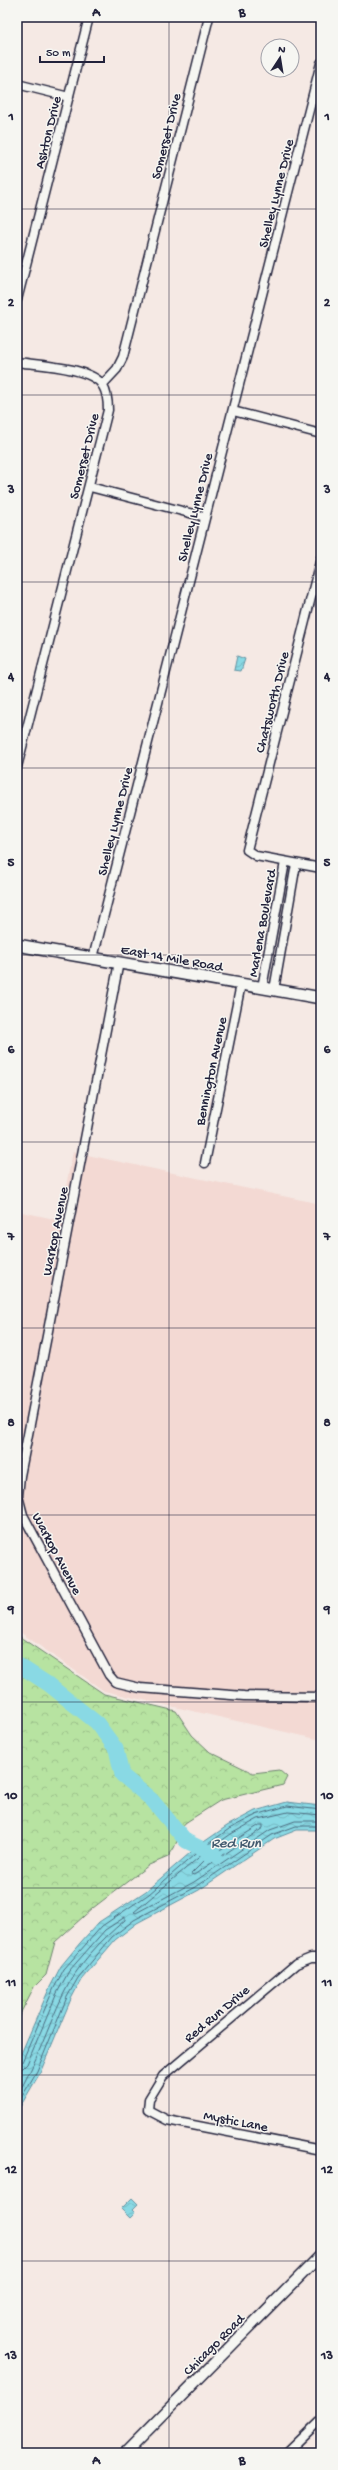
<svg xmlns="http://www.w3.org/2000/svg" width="338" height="2470" font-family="'Gochi Hand',sans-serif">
	<defs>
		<pattern id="forest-crowns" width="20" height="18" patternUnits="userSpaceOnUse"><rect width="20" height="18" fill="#b7e3a1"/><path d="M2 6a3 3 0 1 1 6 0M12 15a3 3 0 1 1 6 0" fill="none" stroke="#9dc28c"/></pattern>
		<pattern id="water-waves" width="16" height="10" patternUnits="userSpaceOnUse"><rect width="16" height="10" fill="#89d9e4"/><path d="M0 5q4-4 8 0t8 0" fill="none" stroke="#76bac4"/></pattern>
	</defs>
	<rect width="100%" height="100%" fill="#f5e9e4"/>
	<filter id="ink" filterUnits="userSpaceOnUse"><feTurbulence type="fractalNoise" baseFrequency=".025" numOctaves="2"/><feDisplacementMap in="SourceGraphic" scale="8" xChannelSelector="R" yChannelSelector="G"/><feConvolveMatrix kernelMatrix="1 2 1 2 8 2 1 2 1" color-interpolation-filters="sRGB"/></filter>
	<g filter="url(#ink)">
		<polygon fill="#f3d9d3" points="73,1152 321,1204 321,1740 104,1691 17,1630 17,1211 59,1220"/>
		<polygon fill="url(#forest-crowns)" stroke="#6c826e" points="17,1635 104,1694 176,1711 192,1735 210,1752 253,1773 279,1770 287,1777 283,1785 221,1800 185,1823 174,1848 168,1857 149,1865 93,1908 55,1942 46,1975 34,1987 17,2020"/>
		<g fill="url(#water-waves)" stroke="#6090a0">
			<polygon points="237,656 245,659 241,671 234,670"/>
			<polygon points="287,1802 321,1806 321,1830 297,1830 274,1839 199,1890 137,1923 115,1940 81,1980 71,1999 40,2073 17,2112 17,2063 49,1989 61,1966 80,1943 99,1922 146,1891 198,1846 227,1826 255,1811"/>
			<polygon points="132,2198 138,2204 132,2210 135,2213 130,2218 121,2209"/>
		</g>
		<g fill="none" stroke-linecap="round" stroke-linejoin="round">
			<g stroke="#4b6b7f" stroke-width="1">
				<polyline points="321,1815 288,1812 258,1819 231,1834 204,1853 134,1912 136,1913 194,1882 270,1830 295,1821 321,1821"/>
				<polygon points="260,1825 263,1825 263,1828 194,1875 191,1874 207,1858"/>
				<polyline points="17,2064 22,2062 53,1990 64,1969 102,1926 149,1894 201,1849 229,1829 256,1815 287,1806 321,1810"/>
				<path d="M 17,2069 L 23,2068 L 27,2064 L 57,1993 L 69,1971 L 105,1930 L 125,1917 L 125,1920 C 100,1941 77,1965 63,1995 C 47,2028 37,2063 17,2095"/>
				<polyline points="17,2105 37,2071 67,1997 78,1978 112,1937 134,1920 196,1887 272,1835 296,1826 321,1826"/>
			</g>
			<polyline stroke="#89d9e4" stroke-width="15" points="17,1664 48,1684 97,1723 116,1749 122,1775 152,1800 186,1841 215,1855"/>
			<g stroke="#22223b" stroke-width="11">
				<g id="minor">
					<polyline points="17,84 69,97"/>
					<polyline points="17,300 89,17"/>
					<path d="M 17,362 C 37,365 92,367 103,386 C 107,393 108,402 108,410 L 17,767"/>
					<polyline points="102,385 117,369 123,357 209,17"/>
					<polyline points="233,411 321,434"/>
					<polyline points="90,487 205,517"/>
					<polyline points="321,558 247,850 256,856 321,868"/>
					<polyline points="93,958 321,63"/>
					<polyline points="119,962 20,1476 18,1496 23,1515 109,1675 115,1682 140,1688 244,1696 321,1697"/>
					<polyline points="262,988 285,862"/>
					<polyline points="274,990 296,864"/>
					<polyline points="205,1163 241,984"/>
					<polyline points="321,1958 311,1958 296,1964 163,2076 149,2099 148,2110 167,2120 321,2150"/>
					<polyline points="287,2453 321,2420"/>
				</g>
			</g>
			<g stroke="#22223b" stroke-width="13">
				<polyline id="tertiary" points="125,2453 321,2255"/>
			</g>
			<g stroke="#22223b" stroke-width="14">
				<polyline id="secondary" points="17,945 321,998"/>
			</g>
			<use href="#minor" stroke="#f6f6f2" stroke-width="8"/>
			<use href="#tertiary" stroke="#f6f6f2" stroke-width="10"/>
			<use href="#secondary" stroke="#f6f6f2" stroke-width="11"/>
		</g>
	</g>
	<path fill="none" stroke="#22223b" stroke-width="1" stroke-opacity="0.55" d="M 169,17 L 169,2453M 17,209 L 321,209M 17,395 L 321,395M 17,582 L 321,582M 17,768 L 321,768M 17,955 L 321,955M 17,1142 L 321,1142M 17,1328 L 321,1328M 17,1515 L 321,1515M 17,1702 L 321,1702M 17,1888 L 321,1888M 17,2075 L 321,2075M 17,2261 L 321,2261"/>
	<g text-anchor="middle" stroke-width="3" stroke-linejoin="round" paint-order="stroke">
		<g font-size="14" fill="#22223b" stroke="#f6f6f2">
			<text transform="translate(47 132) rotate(-76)" y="5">Ashton Drive</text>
			<text transform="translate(165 136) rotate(-76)" y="5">Somerset Drive</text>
			<text transform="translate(275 193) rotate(-76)" y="5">Shelley Lynne Drive</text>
			<text transform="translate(83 456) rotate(-76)" y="5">Somerset Drive</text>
			<text transform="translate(194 507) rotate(-76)" y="5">Shelley Lynne Drive</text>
			<text transform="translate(271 702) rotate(-76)" y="5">Chatsworth Drive</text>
			<text transform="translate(114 821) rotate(-76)" y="5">Shelley Lynne Drive</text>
			<text transform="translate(261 923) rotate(-80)" y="5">Marlena Boulevard</text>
			<text transform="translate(172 957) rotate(10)" y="5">East 14 Mile Road</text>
			<text transform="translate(210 1071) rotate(-78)" y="5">Bennington Avenue</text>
			<text transform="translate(54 1231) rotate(-79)" y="5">Warkop Avenue</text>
			<text transform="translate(58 1553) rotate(62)" y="5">Warkop Avenue</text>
			<text transform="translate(216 2013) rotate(-40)" y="5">Red Run Drive</text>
			<text transform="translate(236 2120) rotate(11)" y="5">Mystic Lane</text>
			<text transform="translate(213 2344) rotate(-45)" y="5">Chicago Road</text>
		</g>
		<g font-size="15" font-style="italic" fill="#41596e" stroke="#f6f6f2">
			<text x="236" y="1847">Red Run</text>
		</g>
	</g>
	<rect width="338" height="2470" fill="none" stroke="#f6f6f2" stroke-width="44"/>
	<g transform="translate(280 58) rotate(12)"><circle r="19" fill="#f6f6f2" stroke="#a1a1a9"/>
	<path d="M0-3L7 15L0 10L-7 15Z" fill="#22223b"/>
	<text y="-6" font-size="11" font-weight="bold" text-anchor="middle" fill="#22223b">N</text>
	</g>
	<path d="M40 56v6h64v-6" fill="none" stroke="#22223b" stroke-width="2"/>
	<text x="46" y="56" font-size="12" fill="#22223b" stroke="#f6f6f2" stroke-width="3" paint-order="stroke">50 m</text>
	<rect x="22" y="22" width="294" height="2426" fill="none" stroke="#22223b" stroke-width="1.5"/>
	<g font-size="13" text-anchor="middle" font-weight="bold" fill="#22223b">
		<text x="96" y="16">A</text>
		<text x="242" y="16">B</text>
		<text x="11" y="120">1</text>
		<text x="327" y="120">1</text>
		<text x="11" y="306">2</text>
		<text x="327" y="306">2</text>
		<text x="11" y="493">3</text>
		<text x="327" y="493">3</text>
		<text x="11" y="680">4</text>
		<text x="327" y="680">4</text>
		<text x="11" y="866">5</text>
		<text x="327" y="866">5</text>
		<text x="11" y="1053">6</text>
		<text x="327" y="1053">6</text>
		<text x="11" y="1240">7</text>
		<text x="327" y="1240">7</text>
		<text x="11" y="1426">8</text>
		<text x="327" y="1426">8</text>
		<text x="11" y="1613">9</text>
		<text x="327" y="1613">9</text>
		<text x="11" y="1799">10</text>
		<text x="327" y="1799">10</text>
		<text x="11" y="1986">11</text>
		<text x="327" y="1986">11</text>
		<text x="11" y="2173">12</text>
		<text x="327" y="2173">12</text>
		<text x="11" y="2359">13</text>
		<text x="327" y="2359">13</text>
		<text x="96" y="2464">A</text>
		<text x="242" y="2464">B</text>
	</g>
</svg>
